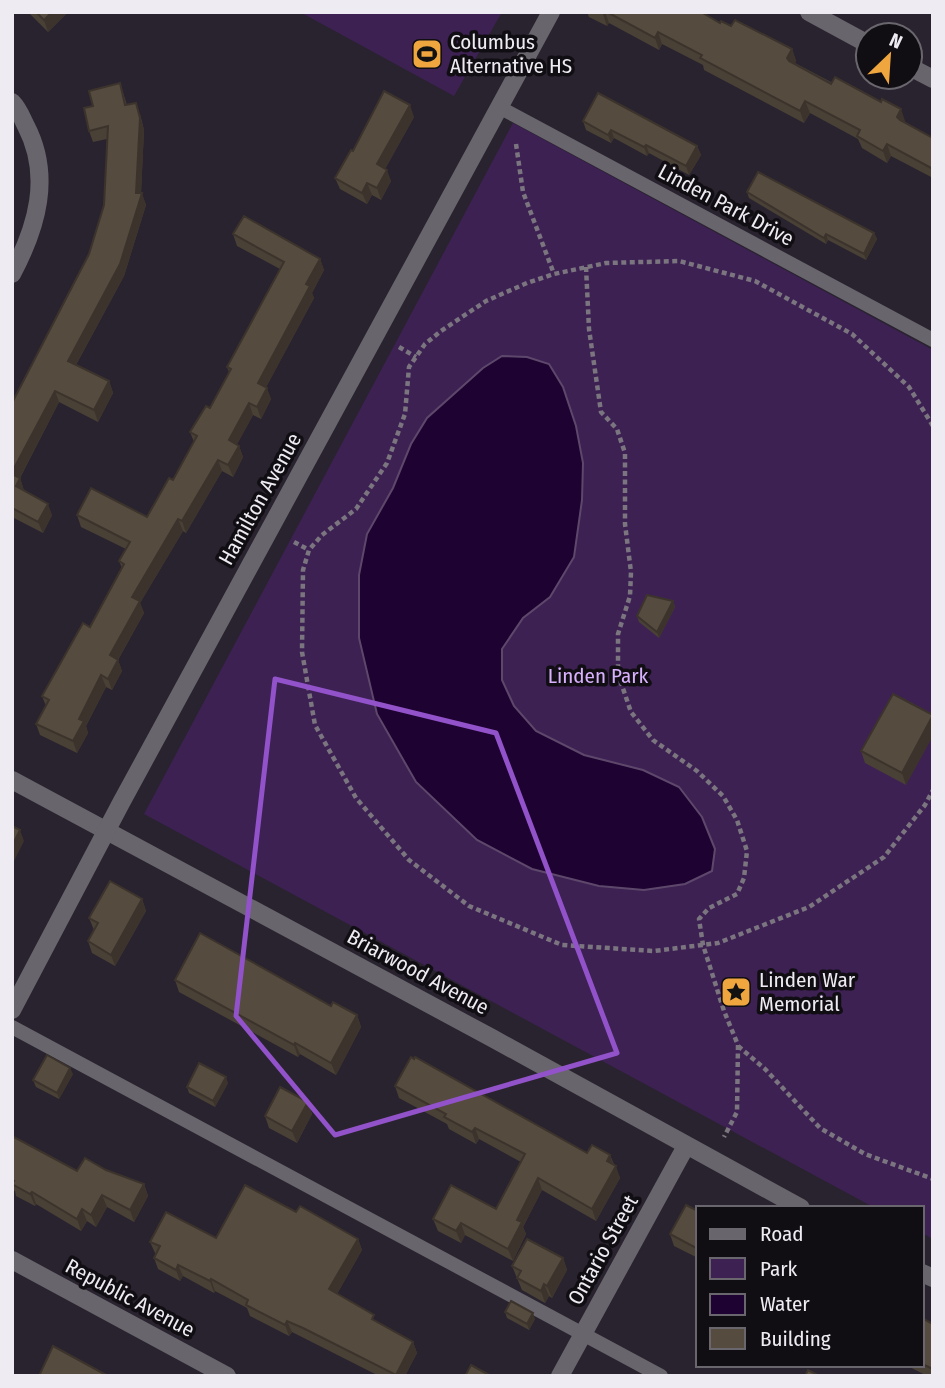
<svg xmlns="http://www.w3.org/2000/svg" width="945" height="1388" font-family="'Fira Sans Condensed',sans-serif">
	<rect width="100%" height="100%" fill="#29232f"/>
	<g fill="#3d2153">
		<polygon points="300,12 502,12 454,96"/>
		<polygon points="513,123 933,350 933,1239 922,1233 922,1208 875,1208 144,814"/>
	</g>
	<polygon fill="#1e0231" stroke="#5d486b" stroke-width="2" points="502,356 527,357 549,364 563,387 576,426 583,463 582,500 574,557 550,597 523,618 502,649 502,680 514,706 536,731 584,755 643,770 679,787 702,817 715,849 712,871 685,884 644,890 599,886 532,869 477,840 416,782 377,714 359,638 359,575 367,534 393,488 411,444 427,418 483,368"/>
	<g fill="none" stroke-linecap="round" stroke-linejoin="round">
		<g stroke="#7a757f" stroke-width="4.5" stroke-dasharray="5 3.5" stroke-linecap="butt">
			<polyline points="516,144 523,192 554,274"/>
			<polyline points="586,267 589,329 601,412 617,429 625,453 625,524 631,572 630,596 618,634 618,674 631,712 653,740 697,771 723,796 737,820 747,851 744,878 737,894 709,908 699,919 703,945 724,1011 738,1045 737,1112 724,1137"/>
			<polyline points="399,347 416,357"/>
			<polyline points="933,426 909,387 852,334 755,281 679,261 606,263 554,274 527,283 486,301 441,331 425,344 409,367 405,414 387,463 356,509 322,535 309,550 303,570 302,652 315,725 356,798 409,860 469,906 562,945 654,951 718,943 809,907 884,857 925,805 933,790"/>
			<polyline points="294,542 309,550"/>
			<polyline points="738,1046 765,1069 820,1128 865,1154 933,1179"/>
		</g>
		<g stroke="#68656c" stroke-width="14">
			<polyline points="499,107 933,340"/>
			<polyline points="12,1027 661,1376"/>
		</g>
		<g stroke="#68656c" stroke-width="18">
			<polyline points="809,12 868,44"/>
			<polyline points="910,67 933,79"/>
			<path d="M 12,102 C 19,109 22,118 26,126 C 52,176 37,227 12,274"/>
			<polyline points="12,780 492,1038 801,1208"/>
			<polyline points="12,1010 121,803 551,12"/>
			<polyline points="12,1260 227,1376"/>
			<polyline points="922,1273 933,1278"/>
			<polyline points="560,1376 686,1146"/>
		</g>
	</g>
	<g fill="#494036">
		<polygon points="28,12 68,12 48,32"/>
		<polygon points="587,12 701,12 720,23 792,49 796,61 795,63 905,121 904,123 933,138 933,178 891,156 887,163 862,148 858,139 810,113 804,123 704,70 703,65 662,44 659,50 609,23 607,26 589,17"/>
		<polygon points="120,83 127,105 140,114 144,130 141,193 146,205 124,276 76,365 109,381 113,393 98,422 59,402 20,478 24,491 52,515 43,533 12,517 12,403 89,254 104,205 107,139 93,142 89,131 93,106"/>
		<polygon points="414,117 385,169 391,181 381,200 372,195 367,204 340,189 335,178 353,151"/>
		<polygon points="583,121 697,146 701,155 689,175 649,153 647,156 614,138 611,143 586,130"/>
		<polygon points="747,192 874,233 877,239 866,260 828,240 826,244 749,198"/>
		<polygon points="233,234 320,259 324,270 312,293 314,298 266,387 271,399 261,419 253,415 237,444 239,446 243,457 233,477 222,471 186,533 183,531 140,603 144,613 118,660 122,671 112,690 106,687 86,726 88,733 77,753 40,735 36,724 46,706 42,696 90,627 122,568 119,561 126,549 81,527 77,515 147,517 173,480 194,442 190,432 210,408 229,372 227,367 280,269 237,246"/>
		<polygon points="673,601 675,607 659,638 639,622 637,616"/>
		<polygon points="893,694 906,785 865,763 861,751"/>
		<polygon points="142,899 146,911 115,966 92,953 88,941 94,930 89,918"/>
		<polygon points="175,980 331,1006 357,1015 361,1027 336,1075 300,1054 298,1057 179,992"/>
		<polygon points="73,1074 59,1099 36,1087 33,1080"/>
		<polygon points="228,1083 215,1107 189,1093 187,1087"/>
		<polygon points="395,1086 587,1153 610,1155 620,1178 596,1221 542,1190 523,1227 526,1234 513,1261 465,1235 461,1243 438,1231 433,1219 496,1209 521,1162 479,1139 476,1144 449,1129 447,1124 399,1098"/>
		<polygon points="308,1102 312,1114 297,1143 269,1128 265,1116"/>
		<polygon points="12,1136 77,1171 106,1170 144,1184 148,1196 134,1222 107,1207 96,1227 87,1221 81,1231 36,1204 35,1206 16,1196 15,1191 12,1190"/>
		<polygon points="698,1211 698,1258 674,1246 670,1234"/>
		<polygon points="296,1212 358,1239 362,1250 337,1294 377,1322 413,1342 417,1353 405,1376 379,1376 292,1332 289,1336 250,1316 247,1308 215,1291 214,1293 183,1276 180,1281 158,1269 154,1258 156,1254 155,1253 150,1242 216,1238"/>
		<polygon points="563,1258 567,1270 552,1298 549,1296 545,1303 522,1290 512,1266"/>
		<polygon points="505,1312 535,1319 529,1330 507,1318"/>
		<polygon points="922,1318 933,1324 933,1376 927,1376 906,1365 922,1365"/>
	</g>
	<g fill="#3c342c">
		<polygon points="52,12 68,12 48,32 44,20"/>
		<polygon points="604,12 605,12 609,23 607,26 603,14"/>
		<polygon points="658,32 662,44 659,50 655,38"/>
		<polygon points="792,49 796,61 791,70 787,58"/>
		<polygon points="805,101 810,113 804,123 800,111"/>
		<polygon points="136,103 144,130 141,195 142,193 146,205 124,276 72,372 68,361 136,193"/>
		<polygon points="410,105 414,117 381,176 377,164"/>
		<polygon points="901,109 905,121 902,129 897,117"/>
		<polygon points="611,130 614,138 611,143 608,135"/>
		<polygon points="887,144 891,156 887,163 883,151"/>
		<polygon points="646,145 649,153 647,156 644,147"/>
		<polygon points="697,146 701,155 689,175 686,166"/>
		<polygon points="387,170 391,181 381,200 377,188"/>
		<polygon points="367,183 372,195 367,204 362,193"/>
		<polygon points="874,233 877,239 866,260 864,254"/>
		<polygon points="826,234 828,240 826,244 824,238"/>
		<polygon points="320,259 324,270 312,293 314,298 262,395 258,383 306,284"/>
		<polygon points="109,381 113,393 98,422 94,410"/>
		<polygon points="267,388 271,399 261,419 257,407"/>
		<polygon points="55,391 59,402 16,485 12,472"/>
		<polygon points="249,403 253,415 233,452 229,440"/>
		<polygon points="239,446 243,457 233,477 228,465"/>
		<polygon points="218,460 222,471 186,533 182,521"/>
		<polygon points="20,478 24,490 20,498 16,486"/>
		<polygon points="48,504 52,515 43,533 38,522"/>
		<polygon points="178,519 183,531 140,603 144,613 114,667 110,655 132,597"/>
		<polygon points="673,601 675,607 659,638 657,632"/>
		<polygon points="118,660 122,671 112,690 108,679"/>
		<polygon points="101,675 106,687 86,726 88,733 77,753 73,741 79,719"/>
		<polygon points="933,716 933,736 906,785 902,773"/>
		<polygon points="20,830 24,841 12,865 12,846"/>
		<polygon points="142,899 146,911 115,966 111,955"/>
		<polygon points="357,1015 361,1027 336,1075 331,1063"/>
		<polygon points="295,1043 300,1054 298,1057 294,1045"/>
		<polygon points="70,1068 73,1074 59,1099 57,1093"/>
		<polygon points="226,1077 228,1083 215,1107 213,1101"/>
		<polygon points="308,1102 312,1114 297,1143 292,1131"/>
		<polygon points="475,1128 479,1139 476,1144 472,1132"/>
		<polygon points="610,1155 614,1167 607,1161"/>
		<polygon points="616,1166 620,1178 596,1221 592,1209"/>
		<polygon points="538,1178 542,1190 523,1227 526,1234 513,1261 508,1249 517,1220"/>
		<polygon points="144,1184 148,1196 134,1222 130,1210"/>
		<polygon points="32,1192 36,1204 35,1206 30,1194"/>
		<polygon points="102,1195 107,1207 96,1227 91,1215"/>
		<polygon points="82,1209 87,1221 81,1231 77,1219"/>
		<polygon points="461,1223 465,1235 461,1243 456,1231"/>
		<polygon points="358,1239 362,1250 333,1301 329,1289"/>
		<polygon points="563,1258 567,1270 552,1298 547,1286"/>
		<polygon points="178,1265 183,1276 180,1281 176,1270"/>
		<polygon points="211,1279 215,1291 214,1293 210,1281"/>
		<polygon points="544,1284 549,1296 545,1303 541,1291"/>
		<polygon points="533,1313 535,1319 529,1330 527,1324"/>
		<polygon points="287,1321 292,1332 289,1336 285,1325"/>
		<polygon points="413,1342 417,1353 405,1376 396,1376"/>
	</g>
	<g fill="#554b3f" stroke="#3c342c" stroke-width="2">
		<polygon points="36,12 52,12 44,20"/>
		<polygon points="607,12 701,12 720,23 721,21 731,26 735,20 792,49 787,58 789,61 831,84 835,77 881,102 882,99 901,109 897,117 900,120 933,138 933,169 887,144 883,151 857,136 860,130 805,101 800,111 700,58 702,55 658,32 655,38"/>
		<polygon points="120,83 125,105 136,103 140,118 136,193 142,193 120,264 68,361 109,381 94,410 55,391 12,472 12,403 89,254 104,205 108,126 89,131 84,108 93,106 89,91"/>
		<polygon points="384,91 410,105 377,164 387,170 377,188 367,183 362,193 335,178 351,150 353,151"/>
		<polygon points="598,93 697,146 686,166 646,145 644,147 611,130 608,135 583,121"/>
		<polygon points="758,172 874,233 864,254 826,234 824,238 747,192"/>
		<polygon points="244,216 320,259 306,284 310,286 258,383 267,388 257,407 249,403 229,440 239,446 228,465 218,460 182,521 178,519 132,597 140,601 110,655 118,660 108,679 101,675 79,719 84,721 73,741 36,724 49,700 42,696 83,623 90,627 124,564 119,561 130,542 77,515 91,488 147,517 169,478 173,480 197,436 190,432 206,406 210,408 231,369 227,367 284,262 233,234"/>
		<polygon points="12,474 20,478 16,486 48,504 38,522 12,508"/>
		<polygon points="647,595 673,601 657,632 637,616"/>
		<polygon points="893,694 933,715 902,773 861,751"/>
		<polygon points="12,826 20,830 12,846"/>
		<polygon points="110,881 142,899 111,955 88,941 98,923 89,918"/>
		<polygon points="200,933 331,1006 333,1002 357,1015 331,1063 295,1043 294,1045 175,980"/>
		<polygon points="47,1055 70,1068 57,1093 33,1080"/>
		<polygon points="411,1057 414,1059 415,1057 587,1153 592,1145 610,1155 607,1161 616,1166 592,1209 538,1178 517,1220 522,1222 508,1249 461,1223 456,1231 433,1219 451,1185 496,1209 525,1154 475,1128 472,1132 444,1117 446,1114 395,1086"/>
		<polygon points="199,1063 226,1077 213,1101 187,1087"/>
		<polygon points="280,1087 308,1102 292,1131 265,1116"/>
		<polygon points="12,1136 77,1171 85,1158 106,1170 144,1184 130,1210 102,1195 91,1215 82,1209 77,1219 32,1192 30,1194 12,1184 14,1181 12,1180"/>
		<polygon points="245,1185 296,1212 300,1206 358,1239 329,1289 374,1315 372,1319 413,1342 396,1375 303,1328 287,1321 285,1325 246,1305 248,1300 211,1279 210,1281 178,1265 176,1270 154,1258 160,1246 150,1242 166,1212 216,1238"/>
		<polygon points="686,1205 698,1211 698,1249 670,1234"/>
		<polygon points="527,1239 563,1258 547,1286 544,1284 541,1291 517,1278 521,1271 512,1266"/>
		<polygon points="511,1301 533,1313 527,1324 505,1312"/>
		<polygon points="922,1318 933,1324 933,1369 922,1364"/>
		<polygon points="53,1346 108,1376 39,1376"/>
		<polygon points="471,1365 491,1376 465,1376"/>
		<polygon points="808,1370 819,1376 805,1376"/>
	</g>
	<path fill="none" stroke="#9252c9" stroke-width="5" stroke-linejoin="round" d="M 275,679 L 496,733 L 617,1053 L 335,1135 L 236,1016 Z"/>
	<defs>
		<g id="stadium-square" transform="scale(1.575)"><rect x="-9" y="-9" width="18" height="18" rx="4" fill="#f0a63e" stroke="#110e13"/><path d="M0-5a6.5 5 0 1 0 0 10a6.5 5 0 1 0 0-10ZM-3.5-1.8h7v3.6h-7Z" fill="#111"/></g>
		<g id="sight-square" transform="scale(1.575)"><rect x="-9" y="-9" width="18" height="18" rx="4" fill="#f0a63e" stroke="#110e13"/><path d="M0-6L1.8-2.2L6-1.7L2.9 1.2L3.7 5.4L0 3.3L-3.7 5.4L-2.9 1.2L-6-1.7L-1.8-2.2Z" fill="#111"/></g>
	</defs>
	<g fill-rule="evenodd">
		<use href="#stadium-square" x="427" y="54"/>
		<use href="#sight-square" x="736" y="992"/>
	</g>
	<g text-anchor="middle" stroke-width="7" stroke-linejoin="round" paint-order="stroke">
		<g font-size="21" fill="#efebf3" stroke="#110e13" text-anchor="start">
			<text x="450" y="49">Columbus<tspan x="450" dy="24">Alternative HS</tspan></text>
			<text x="759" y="987">Linden War<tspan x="759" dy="24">Memorial</tspan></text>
		</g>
		<g font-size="21" fill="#efebf3" stroke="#110e13">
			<text transform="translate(726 205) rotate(28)" y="7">Linden Park Drive</text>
			<text transform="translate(260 499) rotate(-61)" y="7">Hamilton Avenue</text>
			<text transform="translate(418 972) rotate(28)" y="7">Briarwood Avenue</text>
			<text transform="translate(603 1250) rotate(-61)" y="7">Ontario Street</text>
			<text transform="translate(130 1298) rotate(28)" y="7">Republic Avenue</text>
		</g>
		<g font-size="21" fill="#d8b1fe" stroke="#110e13">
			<text x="598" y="683">Linden Park</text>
		</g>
	</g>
	<rect width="945" height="1388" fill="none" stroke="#efebf3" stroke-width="28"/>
	<rect x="696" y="1206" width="228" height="161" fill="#110e13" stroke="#6a666d" stroke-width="2"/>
	<rect x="710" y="1229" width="35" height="10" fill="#68656c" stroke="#6a666d" stroke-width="2"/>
	<text x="760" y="1241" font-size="21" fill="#efebf3">Road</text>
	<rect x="710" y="1258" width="35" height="21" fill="#3d2153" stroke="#6a666d" stroke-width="2"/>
	<text x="760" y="1276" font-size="21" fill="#efebf3">Park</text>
	<rect x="710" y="1294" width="35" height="21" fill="#1e0231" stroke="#6a666d" stroke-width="2"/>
	<text x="760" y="1311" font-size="21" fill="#efebf3">Water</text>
	<rect x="710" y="1328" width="35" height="21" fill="#554b3f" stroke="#6a666d" stroke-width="2"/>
	<text x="760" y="1346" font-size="21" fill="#efebf3">Building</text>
	<g transform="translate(889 56) rotate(25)"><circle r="33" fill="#110e13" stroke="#6a666d" stroke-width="2"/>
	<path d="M0-5L12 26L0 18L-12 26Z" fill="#f0a63e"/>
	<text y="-10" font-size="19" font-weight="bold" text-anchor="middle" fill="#efebf3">N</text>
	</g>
</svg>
